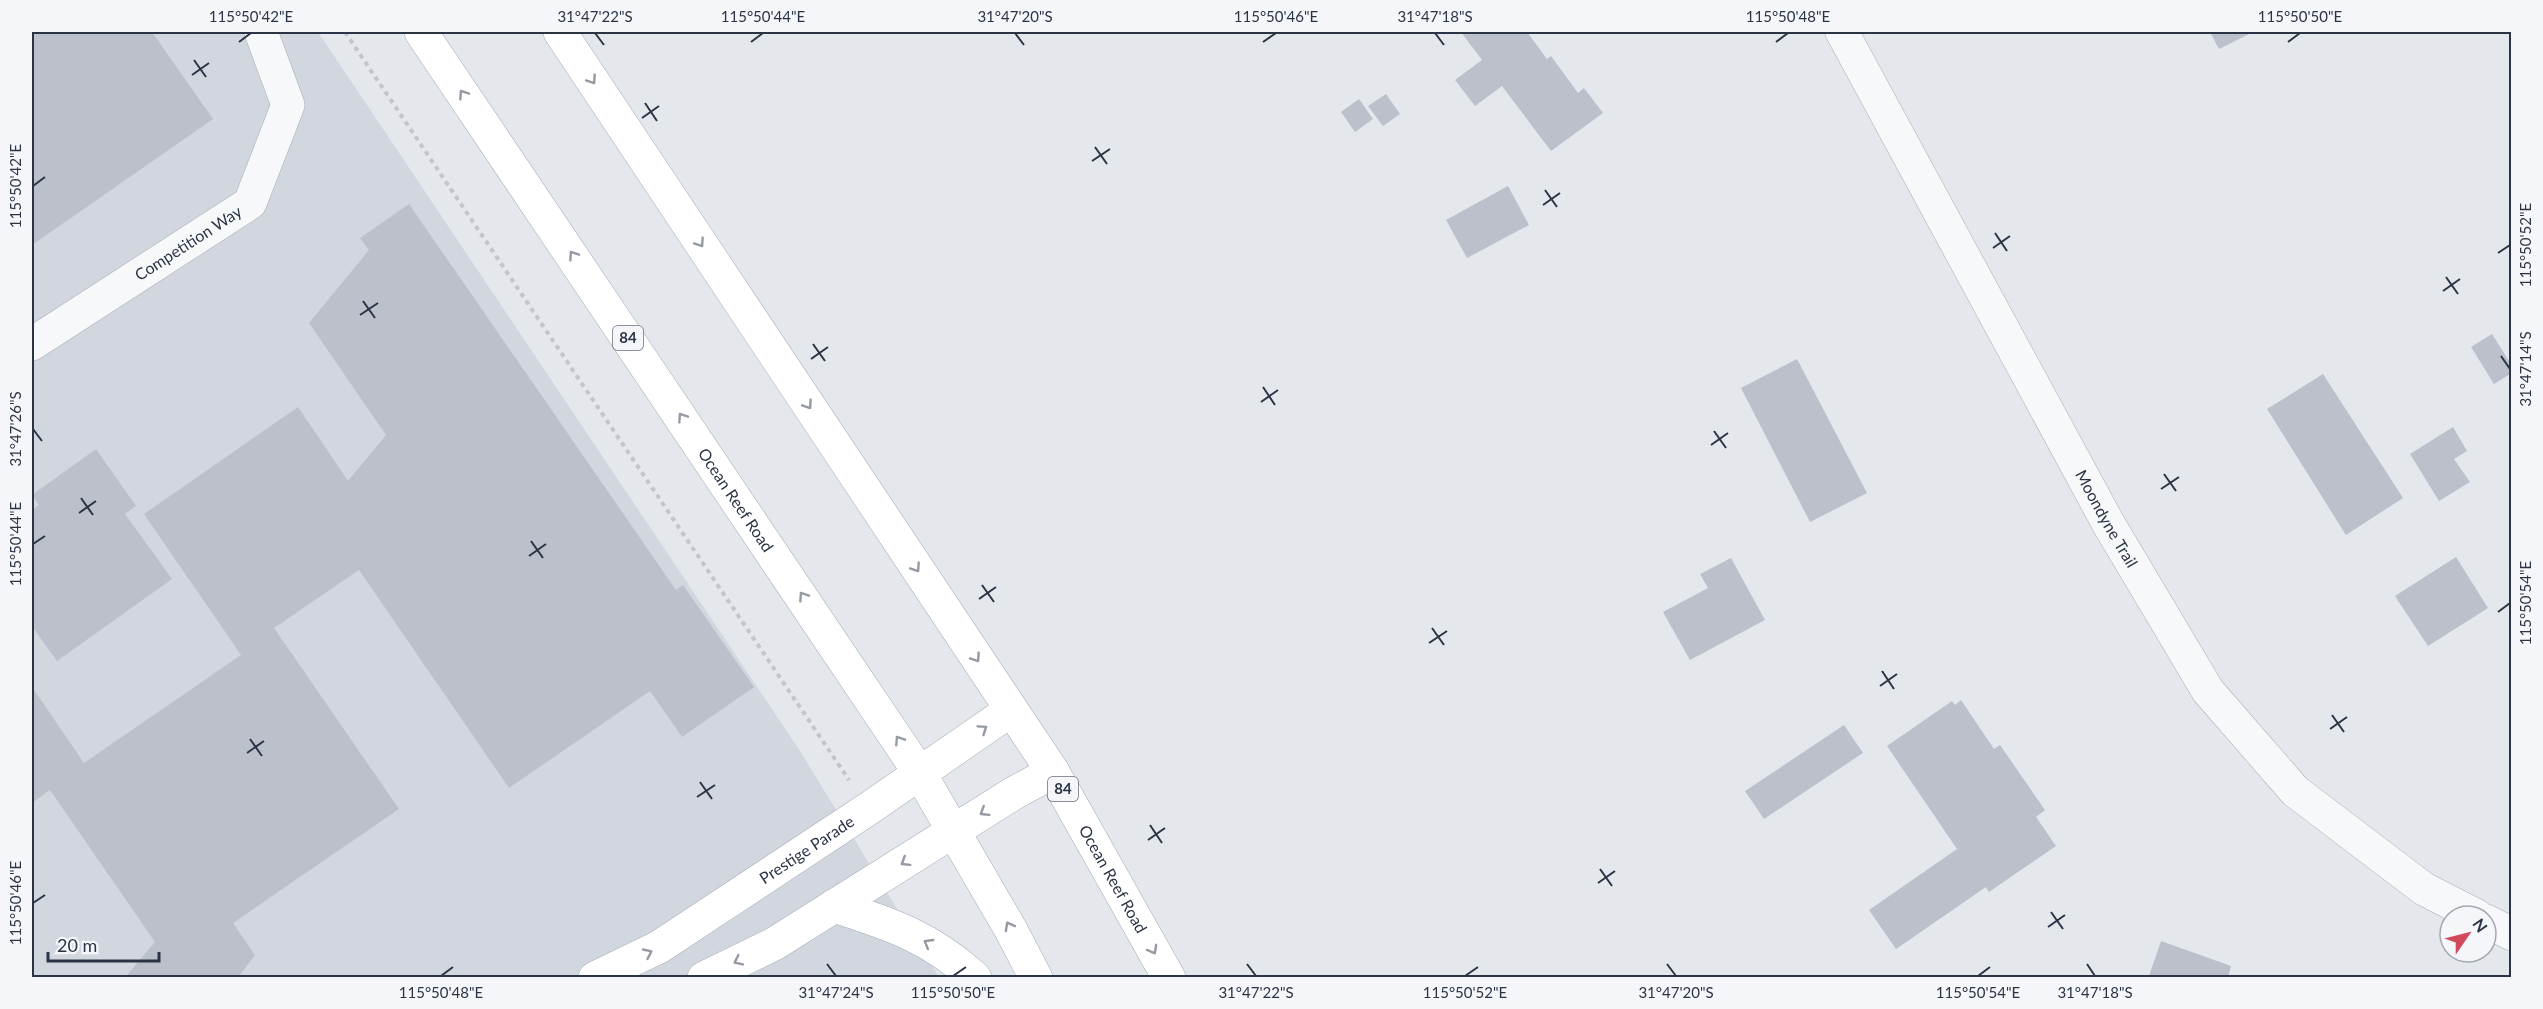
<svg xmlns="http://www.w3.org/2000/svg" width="2543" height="1009" font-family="Lato,sans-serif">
	<rect width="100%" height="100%" fill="#e4e7ec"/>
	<polygon fill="#d2d6de" points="32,32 318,32 798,748 939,977 32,977"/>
	<g fill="#bbc0ca">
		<polygon points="32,32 152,32 213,119 32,245"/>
		<polygon points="1461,32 1527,32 1547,59 1551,56 1578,93 1584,88 1603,113 1551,151 1502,86 1475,106 1455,80 1482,60"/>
		<polygon points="2210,32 2253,32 2219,49"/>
		<polygon points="1386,94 1400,114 1383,126 1368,106"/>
		<polygon points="1359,99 1373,119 1355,132 1341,112"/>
		<polygon points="1508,186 1529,225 1467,258 1446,220"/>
		<polygon points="409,204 676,590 683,585 754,687 682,737 650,691 509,788 359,570 274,628 399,809 233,923 255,955 239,976 240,978 130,978 128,974 155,942 50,790 32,803 32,687 84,763 241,655 144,514 298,407 348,481 386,435 309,323 369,250 360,238"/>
		<polygon points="2492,334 2512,366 2512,373 2494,384 2471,347"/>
		<polygon points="1797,359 1867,493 1810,522 1741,388"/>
		<polygon points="2323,374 2403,498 2346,535 2267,409"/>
		<polygon points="2453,427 2467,451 2454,459 2470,482 2439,501 2410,454"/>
		<polygon points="96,449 136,506 125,514 172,579 57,661 32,626 32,510 39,505 32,495"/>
		<polygon points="2456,557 2488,608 2428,646 2395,596"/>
		<polygon points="1731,558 1765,620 1690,660 1663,612 1708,588 1700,574"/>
		<polygon points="1961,700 1994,749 2000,745 2045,810 2036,817 2056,846 1989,892 1986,887 1896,949 1869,910 1957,849 1887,746 1952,701 1955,705"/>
		<polygon points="1844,725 1863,753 1764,819 1745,791"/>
		<polygon points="2161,941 2231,966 2228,978 2149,976"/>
	</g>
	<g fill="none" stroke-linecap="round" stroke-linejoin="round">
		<g stroke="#a9aeb7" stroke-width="34">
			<g id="street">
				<path id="s1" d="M 1842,32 L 2108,523 L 2208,691 L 2295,791 L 2424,889 L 2477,916"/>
				<path id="s2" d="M 32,344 L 250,203 L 288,105 L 261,32"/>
				<polyline points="2486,921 2512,934"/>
			</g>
		</g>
		<g stroke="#a9aeb7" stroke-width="34">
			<g id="secondary">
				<path id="s3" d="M 595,978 L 659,947 L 868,809 L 1011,710"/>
				<polyline points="704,978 774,944 1014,793 1053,772"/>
			</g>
		</g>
		<g stroke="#a3abb8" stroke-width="34">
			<g id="primary">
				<path id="s4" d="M 421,32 L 919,772 L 1011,930 L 1036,978"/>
				<path id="s5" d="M 560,32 L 1053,772 L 1169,978"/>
				<path d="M 834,906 C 891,924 930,937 975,978"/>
			</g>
		</g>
		<polyline stroke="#c2c5cb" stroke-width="4" stroke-dasharray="4.5 4.5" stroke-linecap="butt" points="345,32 849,780"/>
		<use href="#street" stroke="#f7f8fa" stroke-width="33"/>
		<use href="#secondary" stroke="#fff" stroke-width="33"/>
		<use href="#primary" stroke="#fff" stroke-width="33"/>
	</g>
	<defs><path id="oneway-chevron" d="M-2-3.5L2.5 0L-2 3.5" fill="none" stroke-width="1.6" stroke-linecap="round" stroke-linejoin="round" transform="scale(1.5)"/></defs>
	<g stroke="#959aa2">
		<use href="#oneway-chevron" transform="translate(592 80) rotate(56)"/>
		<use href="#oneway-chevron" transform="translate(463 94) rotate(-124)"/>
		<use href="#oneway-chevron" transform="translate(700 243) rotate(56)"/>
		<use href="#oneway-chevron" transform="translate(573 255) rotate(-124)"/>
		<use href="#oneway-chevron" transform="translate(808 405) rotate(56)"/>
		<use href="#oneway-chevron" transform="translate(682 417) rotate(-124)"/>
		<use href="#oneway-chevron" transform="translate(916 568) rotate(56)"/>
		<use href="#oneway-chevron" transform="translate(803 596) rotate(-124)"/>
		<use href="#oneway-chevron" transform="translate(976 658) rotate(56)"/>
		<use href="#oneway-chevron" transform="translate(983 729) rotate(-34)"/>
		<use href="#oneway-chevron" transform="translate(899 740) rotate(-123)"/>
		<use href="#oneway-chevron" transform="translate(984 812) rotate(148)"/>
		<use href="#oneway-chevron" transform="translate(905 862) rotate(148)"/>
		<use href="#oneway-chevron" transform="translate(1009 926) rotate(-119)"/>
		<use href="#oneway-chevron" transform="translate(928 943) rotate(-149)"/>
		<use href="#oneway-chevron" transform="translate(1153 950) rotate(61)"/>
		<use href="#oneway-chevron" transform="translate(648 953) rotate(-25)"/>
		<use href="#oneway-chevron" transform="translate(738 961) rotate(154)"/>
	</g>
	<path fill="none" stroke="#2b3445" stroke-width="2" d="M 595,33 L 604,45M 1015,33 L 1024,45M 1435,33 L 1444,45M 239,42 L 251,33M 751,42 L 763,33M 1263,42 L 1276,33M 1776,42 L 1788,33M 2288,42 L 2300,33M 194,60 L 206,77M 192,75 L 209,63M 645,103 L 657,121M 642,118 L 659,106M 1095,147 L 1107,164M 1092,161 L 1110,149M 33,186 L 45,177M 1545,190 L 1557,207M 1543,205 L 1560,193M 1995,233 L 2007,251M 1993,248 L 2010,236M 2498,253 L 2510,245M 2446,277 L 2458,294M 2443,291 L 2460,279M 363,301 L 375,318M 360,315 L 378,303M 813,344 L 825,361M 2501,356 L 2510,369M 811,359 L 828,347M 1263,387 L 1275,405M 1261,402 L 1278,390M 33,429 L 42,441M 1714,431 L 1726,448M 1711,445 L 1728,433M 2164,474 L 2176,491M 2161,489 L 2179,477M 81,498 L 93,515M 79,513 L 96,501M 531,541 L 543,558M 33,544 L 45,536M 529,556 L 546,544M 982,585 L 994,602M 979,599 L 996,587M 2498,612 L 2510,603M 1432,628 L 1444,645M 1429,643 L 1447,631M 1882,671 L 1894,689M 1880,686 L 1897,674M 2332,715 L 2344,732M 2330,729 L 2347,717M 250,739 L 262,756M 247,753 L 264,741M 700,782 L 712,799M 697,797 L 715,785M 1150,825 L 1162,843M 1148,840 L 1165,828M 1600,869 L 1612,886M 1598,883 L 1615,871M 33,903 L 45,895M 2051,912 L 2063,929M 2048,927 L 2065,915M 827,964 L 836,976M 1247,964 L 1256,976M 1667,964 L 1676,976M 2087,964 L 2095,976M 441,976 L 453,967M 953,976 L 966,967M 1465,976 L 1478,967M 1978,976 L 1990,967"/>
	<g text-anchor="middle" stroke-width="4.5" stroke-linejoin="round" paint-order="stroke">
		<g fill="#f4f6f9" stroke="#676e7b" stroke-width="1.5">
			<rect x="613" y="326" width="30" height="24" rx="4.5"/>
			<rect x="1048" y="777" width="30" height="24" rx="4.5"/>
		</g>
		<g font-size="15" font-weight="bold" fill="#2b3445">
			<text x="628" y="343">84</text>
			<text x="1063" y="794">84</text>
		</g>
		<g font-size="16" fill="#2b3445" stroke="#f4f6f9">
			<text dy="6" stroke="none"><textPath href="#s2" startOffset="186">Competition Way</textPath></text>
			<text dy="6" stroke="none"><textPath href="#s4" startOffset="564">Ocean Reef Road</textPath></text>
			<text dy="6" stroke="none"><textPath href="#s1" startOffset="554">Moondyne Trail</textPath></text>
			<text dy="6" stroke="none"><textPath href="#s3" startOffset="248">Prestige Parade</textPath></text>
			<text dy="6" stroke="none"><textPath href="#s5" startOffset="1012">Ocean Reef Road</textPath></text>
		</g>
	</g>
	<rect width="2543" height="1009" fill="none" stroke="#f4f6f9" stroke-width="66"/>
	<g transform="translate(2468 934) rotate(55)"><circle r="28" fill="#f4f6f9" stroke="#a4a8b1" stroke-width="1.5"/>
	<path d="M0-4.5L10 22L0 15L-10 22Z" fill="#d1495b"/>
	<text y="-9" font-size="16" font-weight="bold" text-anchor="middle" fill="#2b3445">N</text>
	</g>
	<path d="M48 952v9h111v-9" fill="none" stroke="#2b3445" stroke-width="3"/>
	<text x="57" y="952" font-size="18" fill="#2b3445" stroke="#f4f6f9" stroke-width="4.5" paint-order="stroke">20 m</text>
	<rect x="33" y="33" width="2477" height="943" fill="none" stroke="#2b3445" stroke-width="2"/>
	<g font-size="15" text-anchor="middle" fill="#2b3445">
		<text x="251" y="22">115°50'42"E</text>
		<text x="595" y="22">31°47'22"S</text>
		<text x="763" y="22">115°50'44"E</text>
		<text x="1015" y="22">31°47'20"S</text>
		<text x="1276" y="22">115°50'46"E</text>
		<text x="1435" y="22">31°47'18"S</text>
		<text x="1788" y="22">115°50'48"E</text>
		<text x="2300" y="22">115°50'50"E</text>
		<text transform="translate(16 186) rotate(-90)" y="5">115°50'42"E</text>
		<text transform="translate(2526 245) rotate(-90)" y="5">115°50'52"E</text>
		<text transform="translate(2526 369) rotate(-90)" y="5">31°47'14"S</text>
		<text transform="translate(16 429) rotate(-90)" y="5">31°47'26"S</text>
		<text transform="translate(16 544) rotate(-90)" y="5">115°50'44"E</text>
		<text transform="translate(2526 603) rotate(-90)" y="5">115°50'54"E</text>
		<text transform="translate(16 903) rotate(-90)" y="5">115°50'46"E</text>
		<text x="441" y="998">115°50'48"E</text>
		<text x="836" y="998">31°47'24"S</text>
		<text x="953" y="998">115°50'50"E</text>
		<text x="1256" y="998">31°47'22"S</text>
		<text x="1465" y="998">115°50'52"E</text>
		<text x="1676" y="998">31°47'20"S</text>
		<text x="1978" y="998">115°50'54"E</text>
		<text x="2095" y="998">31°47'18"S</text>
	</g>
</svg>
